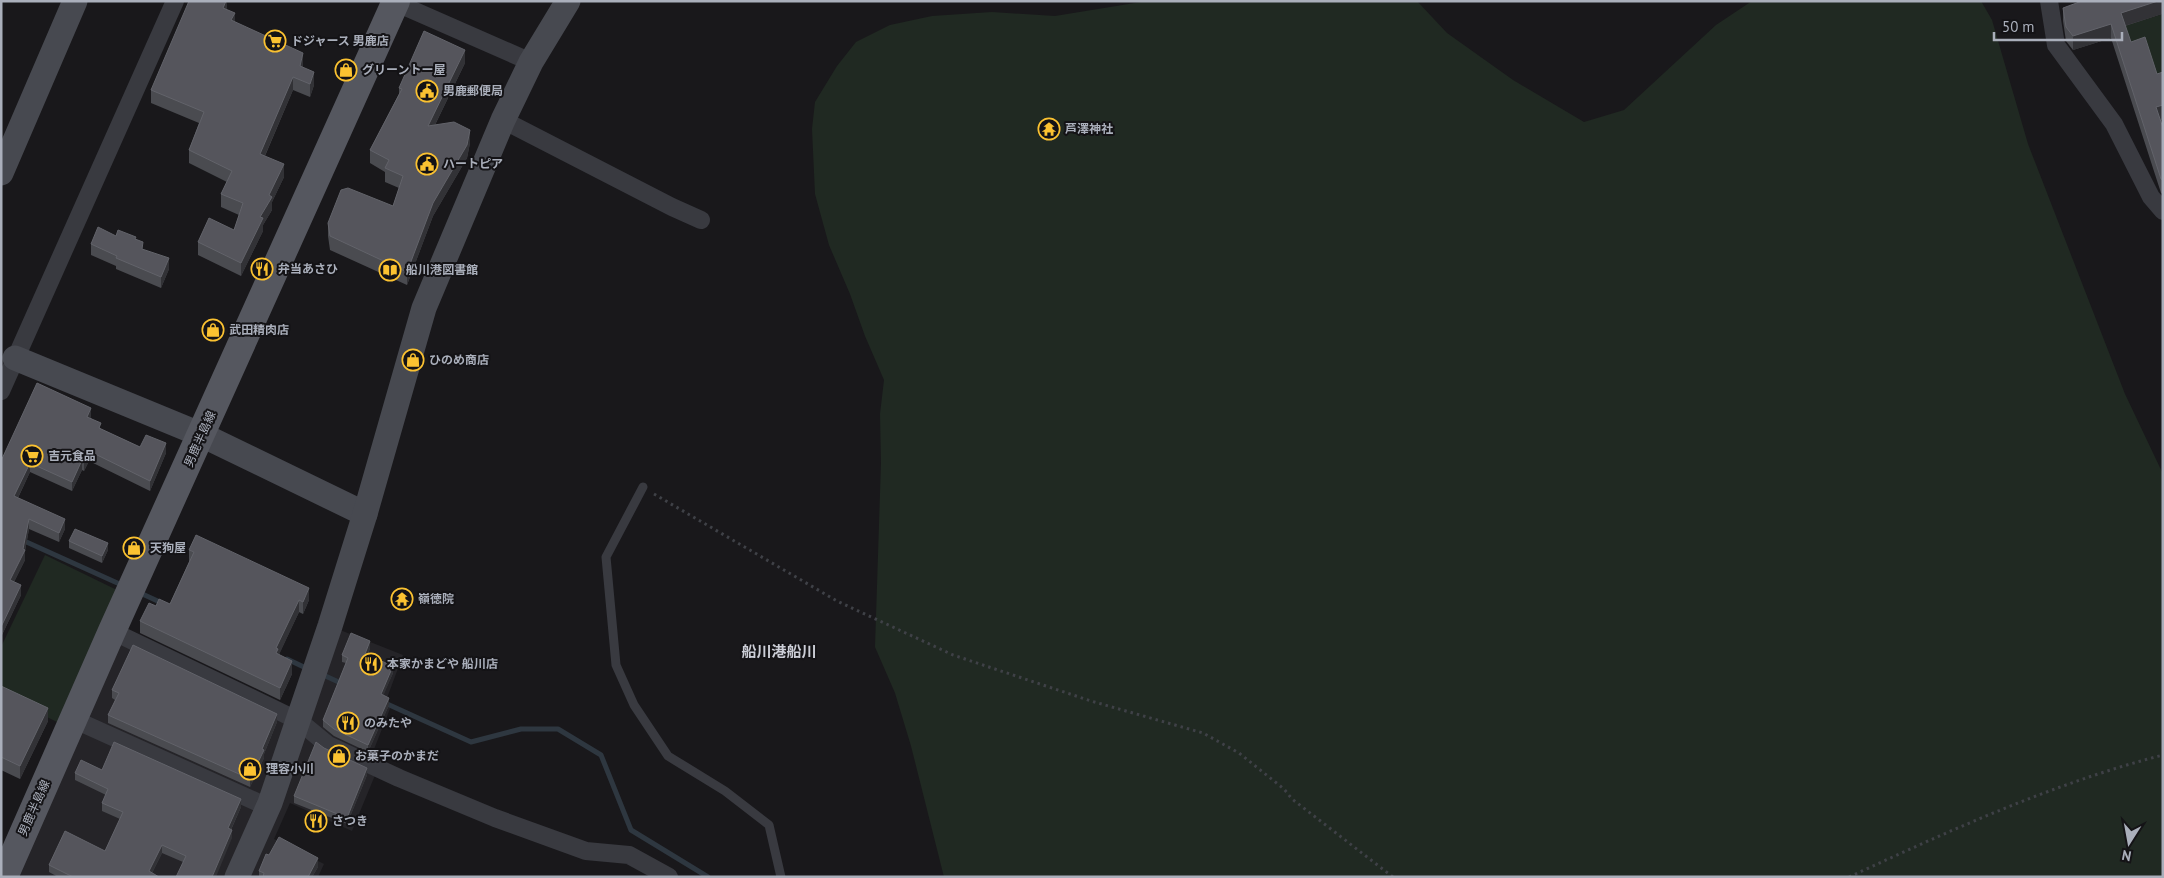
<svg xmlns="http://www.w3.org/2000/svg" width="2164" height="878" font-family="'PT Sans','Noto Sans JP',sans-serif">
	<rect width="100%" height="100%" fill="#19181b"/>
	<polygon fill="#252428" points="330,626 403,655 387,698 391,706 371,757 378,768 352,831 290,803 274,839 324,864 318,877 4,877 112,631 298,720"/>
	<g fill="#202922">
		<polygon points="1169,1 1417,1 1447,33 1513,80 1584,122 1624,110 1716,25 1752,1 1981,1 1992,20 2028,144 2125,394 2163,474 2163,877 944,877 911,746 895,693 875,647 881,463 880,414 884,380 865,336 850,294 829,245 815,194 812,129 815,102 837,66 856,42 890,25 932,16 992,12 1055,16 1141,2"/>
		<polygon points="2163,14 2163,86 2131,56 2123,26"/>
		<polygon points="45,555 119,591 61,724 1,694 1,647"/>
	</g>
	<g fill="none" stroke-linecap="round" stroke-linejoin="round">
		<g stroke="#2e3740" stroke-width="5">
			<polyline points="22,540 124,586"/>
			<polyline points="138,592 162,603"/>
			<polyline points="287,659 308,669"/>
			<polyline points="321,674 343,684"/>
			<polyline points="385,703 471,742 521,729 558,729 601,755 631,830 708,877"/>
		</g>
		<g stroke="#3f4147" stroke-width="3" stroke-dasharray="2.5 4" stroke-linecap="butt">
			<polyline points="654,494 837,601 953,655 1091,701 1203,733 1239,753 1284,789 1292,799 1393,877"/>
			<path d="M 1849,877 C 1951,830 2054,783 2163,755"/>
		</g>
		<polyline stroke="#393a40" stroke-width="9" points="643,487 606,557 616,665 634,705 668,756 725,791 769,825 781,877"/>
		<g stroke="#393a40" stroke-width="18">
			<polyline points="392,1 531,62"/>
			<polyline points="2049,1 2056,45 2114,124 2151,197 2163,211"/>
			<polyline points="503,120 672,207 701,220"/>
			<polyline points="1,391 175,1"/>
			<polyline points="112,631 299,721 328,745 399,778 495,818 586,851 629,855 669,877"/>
			<polyline points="73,719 268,807"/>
		</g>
		<g stroke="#474950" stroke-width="25">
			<polyline points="1,173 75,1"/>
			<polyline points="15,358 202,435 365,514"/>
			<polyline points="237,877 270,803 330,626 365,514 424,308 503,120 531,62 568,1"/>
		</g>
		<polyline stroke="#55575f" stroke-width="28" points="4,877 112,631 396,1"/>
	</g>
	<g fill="#4a4b50">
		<polygon points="227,1 227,10 235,22 303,66 303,67 314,85 310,97 293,90 265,156 284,177 272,202 272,210 263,225 263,231 241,276 198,255 198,242 234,230 239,215 221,207 221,194 227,182 189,163 189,150 199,123 151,103 151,90"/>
		<polygon points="2162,1 2162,14 2125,26 2131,42 2157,74 2163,72 2163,119 2160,120 2163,128 2163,194 2161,193 2111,38 2073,50 2066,41 2063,21 2063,8"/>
		<polygon points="465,63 435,125 470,143 467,158 433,216 407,285 330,250 328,236 328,223 393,206 399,188 385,182 385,172 370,163 370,150 399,94 399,88"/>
		<polygon points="116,236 136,239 143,250 169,269 161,288 116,269 116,266 91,255 91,244"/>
		<polygon points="91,418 101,429 140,447 166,453 150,491 89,461 84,471 82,470 72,491 30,472 18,498 65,529 59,542 29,529 25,551 25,560 14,582 21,595 1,637 1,461"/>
		<polygon points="69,541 108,550 102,563 69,548"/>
		<polygon points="189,550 309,600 303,614 299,612 279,654 292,674 280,700 140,633 140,621 156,606 170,604 189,562"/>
		<polygon points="370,648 368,655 393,673 383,695 389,705 368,752 334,736 323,727 323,720 346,663 342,662 342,655"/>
		<polygon points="1,686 48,721 20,779 1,770"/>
		<polygon points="112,690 277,722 264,754 264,758 250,787 108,723 108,715 115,700 112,698"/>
		<polygon points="324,748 367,775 347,824 294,803 294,796"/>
		<polygon points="102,770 241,807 231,830 232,838 183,862 162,853 152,873 159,877 58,877 49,872 49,865 105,851 120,819 102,811 102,803 106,795 75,780 75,773"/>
		<polygon points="318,867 312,877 259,877 259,871"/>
	</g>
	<g fill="#323236">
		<polygon points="226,1 227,1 227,10 223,8"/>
		<polygon points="2158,1 2162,1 2162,14 2121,27 2121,13"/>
		<polygon points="235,13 235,26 231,20"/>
		<polygon points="2111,24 2111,38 2073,50 2073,36"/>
		<polygon points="465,50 465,63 428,139 428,126"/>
		<polygon points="303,53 303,66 300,79 300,66"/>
		<polygon points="314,72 314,85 310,97 310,84"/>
		<polygon points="293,77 293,90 260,167 260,154"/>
		<polygon points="2163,105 2163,119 2156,121 2156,107"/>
		<polygon points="470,130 470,143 467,158 433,216 407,285 407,272 433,203"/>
		<polygon points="284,164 284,177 272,202 272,210 263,225 263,231 241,276 241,263 269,195"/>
		<polygon points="169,258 169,269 161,288 161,277"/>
		<polygon points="91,408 91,418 87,427 87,417"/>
		<polygon points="166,443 166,453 150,491 150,481"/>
		<polygon points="89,451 89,461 84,471 84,461"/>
		<polygon points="82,460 82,470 72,491 72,482"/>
		<polygon points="30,463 30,472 14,506 14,496"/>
		<polygon points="29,519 29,529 25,551 25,560 10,590 10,580 23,549"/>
		<polygon points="65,519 65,529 59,542 59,533"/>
		<polygon points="108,543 108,550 102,563 102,556"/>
		<polygon points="21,585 21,595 1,637 1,627"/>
		<polygon points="309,588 309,600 303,614 303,602"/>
		<polygon points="299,600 299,612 278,657 276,665 276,648"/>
		<polygon points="370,641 370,648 365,661 365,654"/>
		<polygon points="292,661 292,674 280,700 280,688"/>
		<polygon points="393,666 393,673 381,701 381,694"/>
		<polygon points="389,698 389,705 368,752 368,745"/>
		<polygon points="48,708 48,721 20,779 20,766"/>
		<polygon points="277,714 277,722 264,754 264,758 250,787 250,779"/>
		<polygon points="367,768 367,775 347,824 347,818"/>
		<polygon points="241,799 241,807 228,836 228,828"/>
		<polygon points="232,830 232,838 216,877 212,877"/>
		<polygon points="162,845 162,853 150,877 149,871"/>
		<polygon points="318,858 318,867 312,877 308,877"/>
	</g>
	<g fill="#55555c" stroke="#62636a">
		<polygon points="189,1 226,1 223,8 235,13 231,20 303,53 300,66 314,72 310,84 293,77 260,154 284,164 269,195 272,197 260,217 263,218 241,263 198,242 209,218 234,230 243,203 221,194 232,171 189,150 204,112 151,90"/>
		<polygon points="2082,1 2158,1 2121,13 2131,42 2145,37 2157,74 2163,72 2163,105 2156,107 2163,128 2163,180 2161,179 2111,24 2073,36 2066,27 2063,8"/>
		<polygon points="424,31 465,50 428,126 454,122 470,130 467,145 433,203 407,272 330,236 328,223 341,190 348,188 393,206 403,176 385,168 389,160 370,150 402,89 399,88"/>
		<polygon points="98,227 116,236 118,230 136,237 135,239 143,242 142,249 169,258 161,277 116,258 117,256 91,244"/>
		<polygon points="37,383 91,408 87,417 101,423 99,428 140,447 146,435 166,443 150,481 89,451 84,461 82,460 72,482 30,463 14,496 65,519 59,533 29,519 23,549 25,550 10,580 21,585 1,627 1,461"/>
		<polygon points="75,529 108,543 102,556 69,541"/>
		<polygon points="196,535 309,588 303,602 299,600 276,648 278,649 276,653 292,661 280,688 140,621 149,603 156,606 159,599 170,604 194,552 189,550"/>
		<polygon points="351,633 370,641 365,654 393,666 381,694 389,698 368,745 334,729 323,720 348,658 342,655"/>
		<polygon points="133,645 277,714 262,749 264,750 250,779 108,715 119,693 112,690"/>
		<polygon points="1,686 48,708 20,766 1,757"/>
		<polygon points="114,742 241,799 228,828 232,830 212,877 176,877 186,856 162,845 149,871 159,877 73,877 49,865 65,831 105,851 123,812 102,803 108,789 75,773 81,760 102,770"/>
		<polygon points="316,742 324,748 367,768 347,818 294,796"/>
		<polygon points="279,837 318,858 308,877 263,877 264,873 259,871 266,854 269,855"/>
	</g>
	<defs>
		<g id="supermarket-ring" transform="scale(1.125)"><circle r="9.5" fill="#141316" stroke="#fbc231" stroke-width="1.5"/><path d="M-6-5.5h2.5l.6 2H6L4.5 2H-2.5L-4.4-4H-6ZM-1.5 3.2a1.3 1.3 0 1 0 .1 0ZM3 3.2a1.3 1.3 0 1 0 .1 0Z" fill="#fbc231"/></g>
		<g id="shop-ring" transform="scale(1.125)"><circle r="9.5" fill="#141316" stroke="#fbc231" stroke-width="1.5"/><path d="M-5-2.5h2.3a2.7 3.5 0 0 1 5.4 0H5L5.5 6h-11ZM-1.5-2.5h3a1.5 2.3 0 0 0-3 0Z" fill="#fbc231"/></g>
		<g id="civic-ring" transform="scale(1.125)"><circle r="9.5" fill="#141316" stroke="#fbc231" stroke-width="1.5"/><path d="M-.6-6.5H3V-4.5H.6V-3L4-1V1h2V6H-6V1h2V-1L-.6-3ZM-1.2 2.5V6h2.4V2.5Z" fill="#fbc231"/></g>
		<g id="temple-ring" transform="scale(1.125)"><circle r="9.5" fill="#141316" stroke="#fbc231" stroke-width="1.5"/><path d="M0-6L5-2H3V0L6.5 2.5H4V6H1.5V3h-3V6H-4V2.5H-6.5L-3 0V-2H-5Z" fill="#fbc231"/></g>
		<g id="restaurant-ring" transform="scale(1.125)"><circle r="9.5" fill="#141316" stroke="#fbc231" stroke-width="1.5"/><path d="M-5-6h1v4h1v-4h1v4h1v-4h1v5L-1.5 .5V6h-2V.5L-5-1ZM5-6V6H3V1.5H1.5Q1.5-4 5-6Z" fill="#fbc231"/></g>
		<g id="library-ring" transform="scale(1.125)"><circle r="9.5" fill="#141316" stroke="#fbc231" stroke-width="1.5"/><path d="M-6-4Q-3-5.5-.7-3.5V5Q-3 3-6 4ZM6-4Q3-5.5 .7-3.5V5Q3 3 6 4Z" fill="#fbc231"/></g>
	</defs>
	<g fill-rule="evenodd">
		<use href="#supermarket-ring" x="275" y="41"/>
		<use href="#shop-ring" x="346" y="70"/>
		<use href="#civic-ring" x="427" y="91"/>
		<use href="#temple-ring" x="1049" y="129"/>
		<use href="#civic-ring" x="427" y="164"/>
		<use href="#restaurant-ring" x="262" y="269"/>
		<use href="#library-ring" x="390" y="270"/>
		<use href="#shop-ring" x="213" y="330"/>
		<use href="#shop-ring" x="413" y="360"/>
		<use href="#supermarket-ring" x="32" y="456"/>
		<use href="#shop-ring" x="134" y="548"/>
		<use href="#temple-ring" x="402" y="599"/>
		<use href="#restaurant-ring" x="371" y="664"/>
		<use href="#restaurant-ring" x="348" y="723"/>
		<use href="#shop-ring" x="339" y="756"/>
		<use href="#shop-ring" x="250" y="769"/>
		<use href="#restaurant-ring" x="316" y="821"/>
	</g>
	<g text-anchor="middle" stroke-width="4" stroke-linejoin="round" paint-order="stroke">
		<g font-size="12" font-weight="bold" fill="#aaafbb" stroke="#141316" text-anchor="start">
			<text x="291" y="45">ドジャース 男鹿店</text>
			<text x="362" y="74">グリーントー屋</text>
			<text x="443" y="95">男鹿郵便局</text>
			<text x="1065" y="133">芦澤神社</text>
			<text x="443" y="168">ハートピア</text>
			<text x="278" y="273">弁当あさひ</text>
			<text x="406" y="274">船川港図書館</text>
			<text x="229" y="334">武田精肉店</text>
			<text x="429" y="364">ひのめ商店</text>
			<text x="48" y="460">吉元食品</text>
			<text x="150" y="552">天狗屋</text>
			<text x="418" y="603">嶺徳院</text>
			<text x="387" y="668">本家かまどや 船川店</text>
			<text x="364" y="727">のみたや</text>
			<text x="355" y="760">お菓子のかまだ</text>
			<text x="266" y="773">理容小川</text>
			<text x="332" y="825">さつき</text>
		</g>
		<g font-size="12" fill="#aaafbb" stroke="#141316">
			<text transform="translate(200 439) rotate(-66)" y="4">男鹿半島線</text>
			<text transform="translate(34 808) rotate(-66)" y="4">男鹿半島線</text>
		</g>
		<g font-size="15" font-weight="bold" fill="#ccced7" stroke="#141316">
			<text x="779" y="657">船川港船川</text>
		</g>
	</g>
	<rect width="2164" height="878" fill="none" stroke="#aaafbb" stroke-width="5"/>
	<g transform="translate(2129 843) rotate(191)" stroke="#141316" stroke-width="4" paint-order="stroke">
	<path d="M0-4L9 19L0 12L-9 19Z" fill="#aaafbb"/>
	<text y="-8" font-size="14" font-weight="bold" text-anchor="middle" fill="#aaafbb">N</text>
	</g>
	<path d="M1994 32v8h128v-8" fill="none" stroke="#aaafbb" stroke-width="2.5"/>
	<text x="2002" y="32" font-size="15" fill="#aaafbb" stroke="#141316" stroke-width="4" paint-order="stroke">50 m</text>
</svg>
